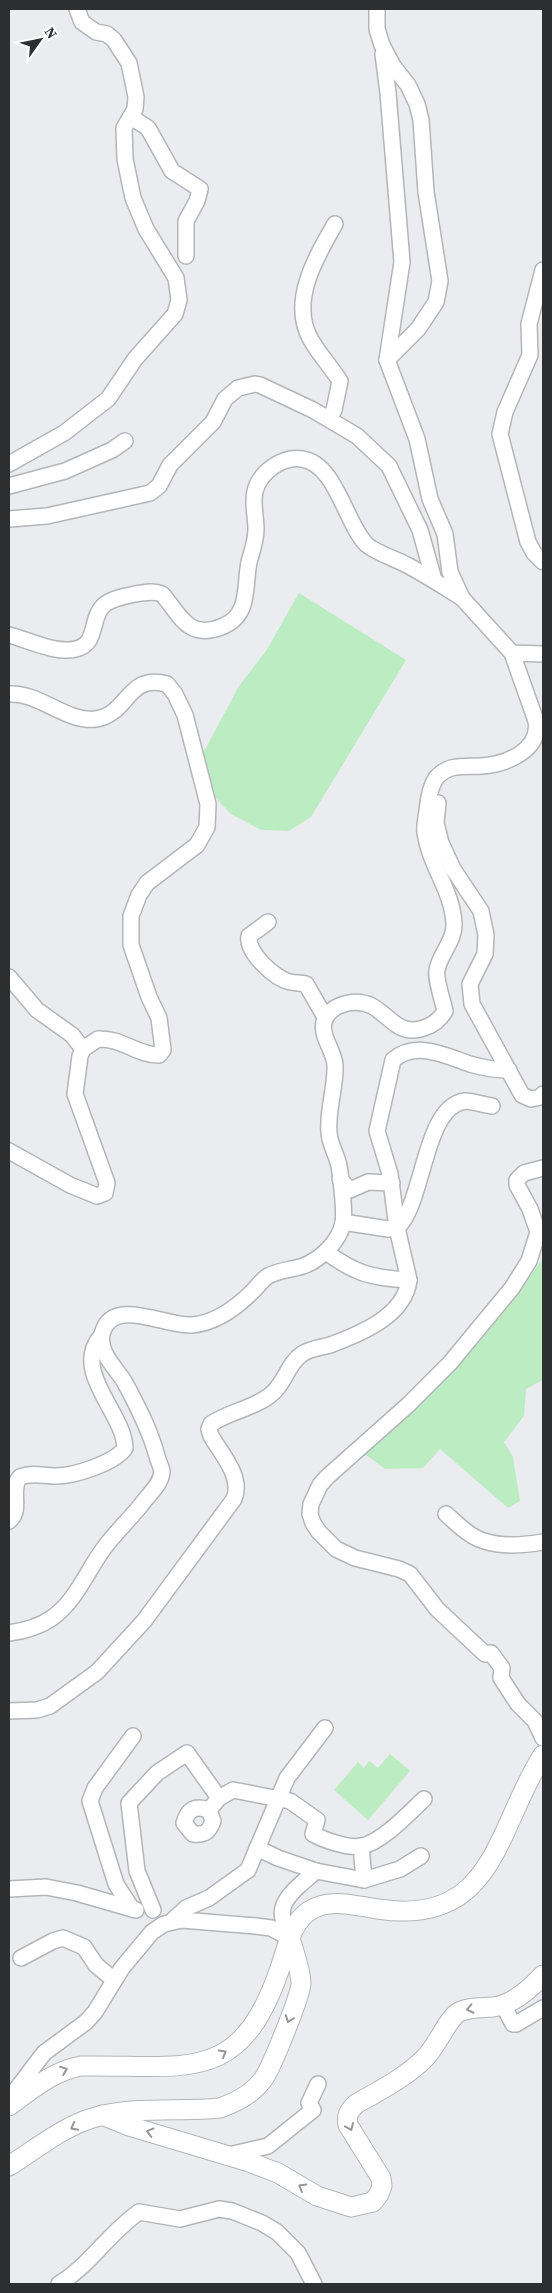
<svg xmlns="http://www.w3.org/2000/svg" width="552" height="2293" font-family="'Source Serif 4',serif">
	<rect width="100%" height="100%" fill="#eaecef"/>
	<g fill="#bcedc2">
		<polygon points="299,593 406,660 311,817 289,831 261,830 231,814 206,788 201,757 239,686 266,651"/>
		<polygon points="543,1259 543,1380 526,1389 524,1416 504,1442 513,1457 520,1501 508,1508 440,1449 423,1468 385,1469 362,1452 498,1316"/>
		<polygon points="390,1754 410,1771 368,1820 334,1790 358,1762 364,1768 369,1761 378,1768"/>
	</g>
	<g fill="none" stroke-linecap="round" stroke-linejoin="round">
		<g stroke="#b3b5b8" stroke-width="18">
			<g id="minor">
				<polyline points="377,9 377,29 382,45 393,66 408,85 417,104 421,120 426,192 440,281 436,302 418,329 387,360 417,439 430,499 445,534 450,572 462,598 512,653"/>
				<polyline points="383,54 388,93 402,262 387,360"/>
				<polyline points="131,117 148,128 172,171 200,189 197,201 186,221 186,256"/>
				<polyline points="543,270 529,324 530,355 505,412 500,434 528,542 534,553 543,562"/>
				<path d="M 329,419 L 334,410 L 340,381 C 331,367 319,354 311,340 C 289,302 316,257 335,224"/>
				<polyline points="9,464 64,433 108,399 135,359 175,314 179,300 176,278 146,229 133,198 125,159 124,128 135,109 136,97 129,63 114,40 107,34 96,32 82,22 77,9"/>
				<polyline points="9,486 65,471 112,450 125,441"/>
				<polyline points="9,519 47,516 150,493 159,486 170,465 213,422 225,399 238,388 255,384 260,385 313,410 357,436 389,466 420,530 434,580"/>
				<path d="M 9,635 C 29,640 55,654 76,649 C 98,644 90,619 103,606 C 110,599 125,596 135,594 C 144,593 153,590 162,594 C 180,614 187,640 221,627 C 251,616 244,587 249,562 C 252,551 256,541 256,529 C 256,516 252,504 255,491 C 260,472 282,456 302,459 C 336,464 345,522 366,544 C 374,552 396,559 407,565 C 426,575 444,587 462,598"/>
				<path d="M 9,694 C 39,692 67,723 96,719 C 129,714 127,673 167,684 L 175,694 L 185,715 L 208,804 L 207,827 L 197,845 L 147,883 L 139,895 L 131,916 L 131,945 L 149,997 L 159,1018 L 163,1050 L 159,1055 C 136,1055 123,1038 98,1039 L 83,1049 L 80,1056 L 75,1094 L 107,1183 L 105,1193 L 97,1196 L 70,1185 L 9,1151"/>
				<polyline points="438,803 436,823 441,843 453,869 481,911 486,935 485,954 470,984 472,1004 522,1095 531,1099 541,1097 543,1094"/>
				<path d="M 268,922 L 249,936 C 246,952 275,979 290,982 C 295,983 301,983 306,984 L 325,1017"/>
				<polyline points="9,977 37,1010 72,1035 83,1049"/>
				<polyline points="543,1168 524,1173 517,1180 517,1185 530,1209 538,1232 529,1261 512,1288 450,1363 408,1405 327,1477 320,1485 311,1504 310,1514 313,1523 319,1532 336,1549 355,1558 399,1569 410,1574 437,1609 485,1654 491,1653 502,1668 501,1678 518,1704 535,1721 543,1738"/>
				<polyline points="340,1179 350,1190 368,1182 392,1183"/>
				<path d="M 343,1222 L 388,1229 L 397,1228 C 425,1202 423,1107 465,1101 C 473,1101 484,1105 492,1106"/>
				<path d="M 326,1252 C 356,1274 372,1278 409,1280"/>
				<path d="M 446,1514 C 453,1520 460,1527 467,1532 C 487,1548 520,1546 543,1542"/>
				<path d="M 9,1521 C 23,1510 9,1489 20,1477 C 32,1472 43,1476 56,1476 C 74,1476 115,1463 125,1448 C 124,1412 71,1372 101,1336"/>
				<path d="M 9,1633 C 24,1631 39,1627 52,1618 C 76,1601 87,1571 104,1548 C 115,1533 129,1520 141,1505 C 148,1495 162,1484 162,1471 C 161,1466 158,1461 157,1456 C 150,1430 137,1405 124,1381 C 115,1367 96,1350 103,1331 C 114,1297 167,1327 192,1325 C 215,1323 237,1307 253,1291 C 258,1286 262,1280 268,1276 C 279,1270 291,1270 303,1266 C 320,1260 339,1242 343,1223 C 345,1212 341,1178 339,1166 C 337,1155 329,1143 329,1132 C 327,1110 336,1087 335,1065 C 334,1049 317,1033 326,1017 C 335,1002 358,999 372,1006 C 381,1011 389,1020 397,1025 C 413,1036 436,1027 445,1011 C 443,1001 435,979 437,970 C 440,953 455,941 454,923 C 452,890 430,866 425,833 C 424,826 426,818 427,811 C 428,800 430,787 436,778 C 449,763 465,767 482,766 C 507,764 541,750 536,721 L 512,653 L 543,654"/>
				<path d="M 9,1711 L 37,1710 L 50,1706 L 97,1672 L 144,1621 L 234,1499 C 243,1477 222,1455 211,1436 L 209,1429 L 211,1424 C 228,1412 252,1409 269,1396 C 285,1385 287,1364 302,1354 C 311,1348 320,1348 330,1345 C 360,1334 405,1316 409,1280 L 397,1228 L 390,1174 L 377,1131 L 393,1060 C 416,1040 446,1056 470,1064 C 483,1068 496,1070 509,1070"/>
				<path d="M 209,1810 C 195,1805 188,1809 184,1823 L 193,1834 C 205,1835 209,1832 213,1821 L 209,1810 L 219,1798 L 233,1790 L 290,1801 L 317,1820 L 313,1834 C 324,1840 349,1849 362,1846 C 382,1842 409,1813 424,1799"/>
				<polyline points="361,1846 364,1880"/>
				<polyline points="257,1848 278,1858 316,1871 364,1880 400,1869 421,1856"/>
				<polyline points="9,1889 46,1887 77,1893 136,1910"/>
				<polyline points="132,1909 116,1884 90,1801 95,1788 133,1736"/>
				<polyline points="153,1910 137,1871 129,1803 157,1773 187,1753 219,1798"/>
				<polyline points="173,1920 186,1908 209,1898 248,1870 287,1778 325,1728"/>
				<path d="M 290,1938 C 287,1930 280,1918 283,1908 C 286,1894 306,1880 316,1871"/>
				<polyline points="21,1958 53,1941 63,1938 84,1947 96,1965 114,1980"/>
				<polyline points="503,2005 513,2024 516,2024 543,2008"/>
				<polyline points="9,2099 44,2053 86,2022 95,2012 122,1968 152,1932 164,1924 182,1920 256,1926 271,1928 290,1938"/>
				<polyline points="229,2155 268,2146 313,2110 309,2103 318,2084"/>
				<path d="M 59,2284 C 90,2265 109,2233 139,2212 L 180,2219 L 219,2209 L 232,2211 L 262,2223 L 277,2232 L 298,2253 L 314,2284"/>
			</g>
		</g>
		<g stroke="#b3b5b8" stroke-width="21">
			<g id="major">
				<path d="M 9,2106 C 31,2090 53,2071 81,2066 C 186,2064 240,2087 280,1968 C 287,1949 291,1923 309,1911 C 330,1897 355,1906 378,1909 C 495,1927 496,1828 543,1755"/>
				<path d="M 102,2115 L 129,2126 L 249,2162 L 278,2173 L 317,2196 L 351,2207 L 373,2202 L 379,2194 L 382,2186 L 381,2178 L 348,2125 C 346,2115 349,2111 356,2104 C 380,2090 405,2078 425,2058 C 437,2046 448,2018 459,2012 C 469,2007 481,2008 493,2007 C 512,2005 530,1989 543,1975"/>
				<path d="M 9,2166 C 36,2149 65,2125 96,2117 C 136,2106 179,2112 220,2108 C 237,2102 254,2093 264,2078 C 272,2066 300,1997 301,1984 C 301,1969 294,1953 290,1938"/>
			</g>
		</g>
		<use href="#minor" stroke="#fff" stroke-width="15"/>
		<use href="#major" stroke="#fff" stroke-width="19"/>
	</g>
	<defs><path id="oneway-chevron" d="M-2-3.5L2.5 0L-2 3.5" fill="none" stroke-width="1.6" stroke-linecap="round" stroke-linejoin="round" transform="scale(1.25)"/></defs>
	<g stroke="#969697">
		<use href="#oneway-chevron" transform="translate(470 2009) rotate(168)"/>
		<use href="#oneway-chevron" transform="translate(289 2019) rotate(111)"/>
		<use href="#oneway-chevron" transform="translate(223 2053) rotate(-30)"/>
		<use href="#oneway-chevron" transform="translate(64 2070) rotate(-21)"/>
		<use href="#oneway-chevron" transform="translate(74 2127) rotate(153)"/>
		<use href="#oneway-chevron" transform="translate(350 2127) rotate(67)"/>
		<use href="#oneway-chevron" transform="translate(150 2132) rotate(-165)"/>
		<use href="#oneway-chevron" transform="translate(302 2187) rotate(-150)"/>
	</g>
	<rect width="552" height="2293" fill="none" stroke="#2d2e2f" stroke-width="20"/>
	<g transform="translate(40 40) rotate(57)" stroke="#ffffff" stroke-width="4" paint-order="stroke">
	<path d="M0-4L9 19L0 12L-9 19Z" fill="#2d2e2f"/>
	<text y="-8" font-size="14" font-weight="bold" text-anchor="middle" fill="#2d2e2f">N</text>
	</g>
</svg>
